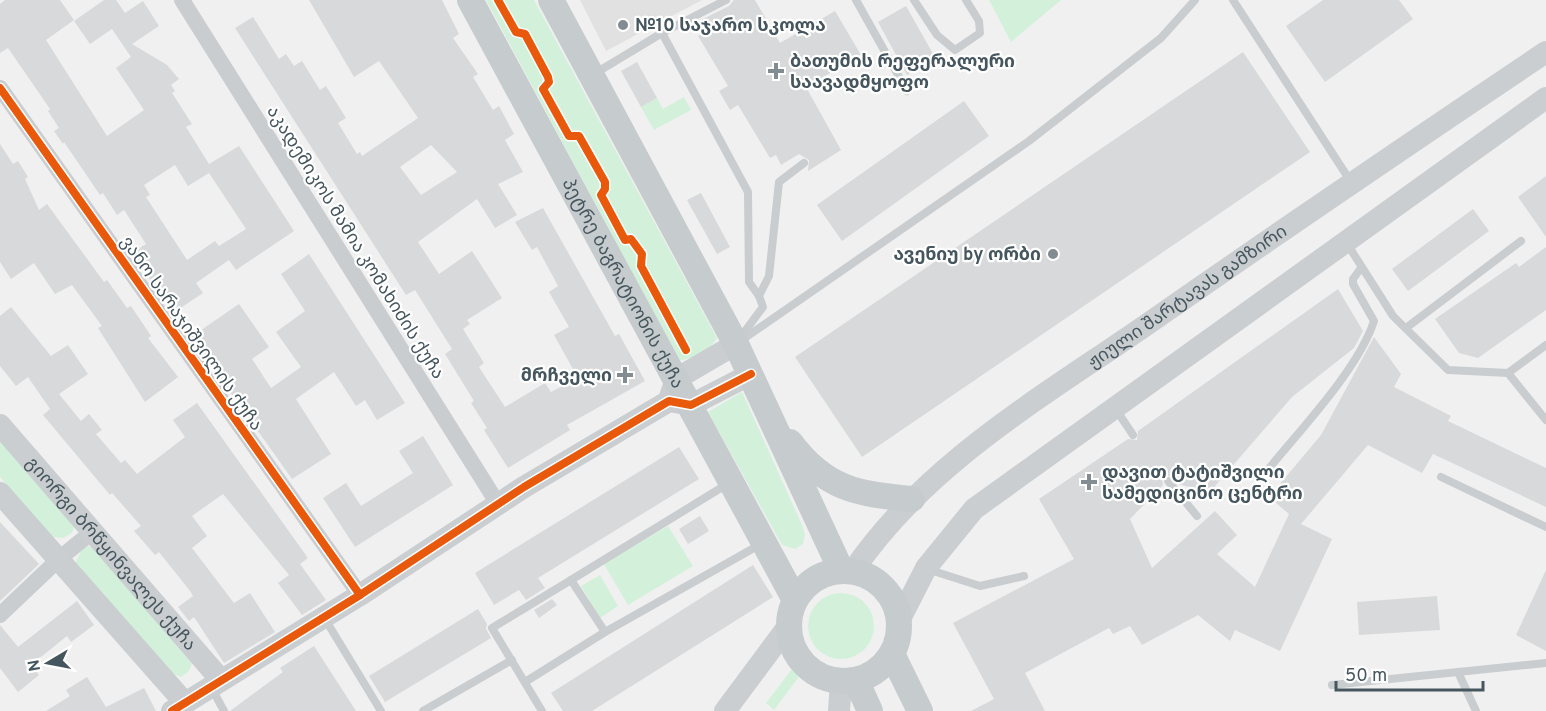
<svg xmlns="http://www.w3.org/2000/svg" width="1546" height="711" font-family="Overpass,'Noto Sans Georgian',sans-serif">
	<rect width="100%" height="100%" fill="#f1f0f0"/>
	<polygon fill="#e2e1e2" points="580,0 702,0 606,51"/>
	<g fill="#d3f1da">
		<path d="M 486,0 L 534,0 L 717,338 C 712,348 691,360 680,360 L 677,356 Z"/>
		<polygon points="989,0 1061,0 1011,42"/>
		<polygon points="684,97 691,110 654,130 641,107 657,98 663,109"/>
		<polygon points="742,392 802,525 805,535 803,544 795,549 782,545 708,412"/>
		<polygon points="0,439 75,524 72,533 63,538 52,537 0,477"/>
		<polygon points="668,526 693,566 628,605 604,564"/>
		<polygon points="93,546 192,664 189,671 181,677 169,672 74,566 83,547"/>
		<polygon points="600,575 618,606 600,618 581,586"/>
		<circle cx="841" cy="626" r="33"/>
		<polygon points="795,665 801,674 774,710 766,703"/>
	</g>
	<g fill="#d8d9da" fill-rule="evenodd">
		<path d="M 5,0 L 60,0 L 74,20 L 46,40 L 107,136 L 144,110 L 116,68 L 131,57 L 112,29 L 90,44 L 74,21 L 104,0 L 116,0 L 125,13 L 143,1 L 159,26 L 132,44 L 167,65 L 179,79 L 171,85 L 175,91 L 172,93 L 192,124 L 186,127 L 209,164 L 239,146 L 294,231 L 236,270 L 229,260 L 196,283 L 203,293 L 173,313 L 132,253 L 146,244 L 124,210 L 117,215 L 103,193 L 100,195 L 64,142 L 63,144 L 54,131 L 59,128 L 48,111 L 50,109 L 8,48 L 0,53 L 0,4 ZM 175,165 L 188,186 L 209,173 L 246,229 L 219,246 L 215,241 L 187,260 L 146,197 L 150,195 L 144,185 Z"/>
		<path d="M 309,0 L 442,0 L 459,34 L 453,38 L 478,74 L 473,77 L 493,110 L 499,106 L 514,134 L 505,140 L 523,172 L 498,184 L 517,215 L 495,228 L 477,199 L 418,242 L 439,274 L 472,251 L 502,298 L 467,320 L 470,324 L 463,329 L 484,363 L 479,367 L 505,407 L 545,383 L 551,392 L 578,378 L 554,335 L 569,327 L 549,292 L 558,286 L 537,247 L 532,250 L 515,222 L 543,208 L 615,336 L 619,334 L 645,381 L 567,425 L 570,430 L 508,468 L 484,430 L 487,428 L 471,403 L 474,401 L 445,354 L 452,349 L 415,290 L 406,295 L 235,28 L 253,17 L 279,59 L 286,54 L 294,66 L 302,61 L 320,90 L 326,86 L 346,118 L 338,123 L 357,154 L 360,152 L 362,156 L 418,118 L 379,61 L 354,77 ZM 431,145 L 457,172 L 421,195 L 400,167 Z"/>
		<polygon points="734,0 755,0 780,43 835,11 861,55 806,87 841,150 808,171 809,160 799,154 781,165 776,155 770,158 738,105 730,110 719,91 728,86 698,36 703,33 697,22 729,6"/>
		<polygon points="1323,0 1399,0 1413,19 1325,82 1286,26"/>
		<polygon points="906,6 936,59 907,75 878,22"/>
		<polygon points="1243,52 1310,152 862,457 795,357"/>
		<polygon points="637,62 657,98 641,107 621,71"/>
		<polygon points="964,101 989,136 842,241 817,205"/>
		<polygon points="0,144 13,164 18,161 28,177 25,179 39,210 47,204 104,282 107,280 127,308 131,306 151,336 148,338 178,377 145,402 98,328 102,326 72,285 55,294 34,263 11,279 0,262"/>
		<polygon points="1546,176 1546,237 1518,197"/>
		<polygon points="701,193 730,247 717,254 687,200"/>
		<polygon points="1473,209 1489,231 1408,291 1392,269"/>
		<polygon points="1546,247 1546,310 1478,358 1459,353 1435,319 1516,263 1519,267"/>
		<polygon points="309,254 405,403 377,420 365,400 356,406 334,372 296,399 331,454 292,479 191,337 239,304 269,347 252,359 271,388 301,367 276,332 305,311 281,274"/>
		<polygon points="1338,289 1363,331 1354,348 1292,397 1209,493 1179,484 1172,477 1166,475 1162,479 1163,485 1130,519 1152,568 1215,511 1237,535 1217,554 1255,587 1289,514 1269,497 1321,435 1374,337 1401,374 1394,387 1451,416 1448,421 1546,468 1546,507 1433,454 1422,473 1368,445 1301,524 1332,539 1280,651 1235,630 1230,641 1198,615 1142,645 1130,626 1113,634 1109,628 1025,673 1045,711 971,711 994,699 953,623 1074,559 1039,499 1128,439 1137,440 1138,431"/>
		<polygon points="11,307 51,356 68,345 88,374 59,394 81,421 89,414 102,430 96,434 121,463 125,460 137,474 185,437 173,420 197,403 308,558 300,564 326,600 302,615 278,583 289,575 223,494 192,516 207,536 192,548 234,603 250,593 275,632 224,663 194,617 189,621 178,607 193,596 190,591 159,552 155,555 134,531 141,526 112,493 110,495 43,415 50,409 28,377 16,386 0,366 0,316"/>
		<polygon points="423,436 453,485 355,547 323,498 346,483 361,506 413,473 399,451"/>
		<polygon points="679,447 699,479 538,578 545,588 526,600 519,590 494,605 475,573"/>
		<polygon points="700,516 709,531 688,544 679,529"/>
		<polygon points="0,522 39,564 0,601"/>
		<polygon points="753,565 773,597 592,711 563,711 551,693"/>
		<polygon points="1546,570 1546,651 1516,635"/>
		<polygon points="1437,596 1440,630 1359,635 1357,602"/>
		<polygon points="552,599 557,605 539,618 534,610"/>
		<polygon points="77,601 94,625 71,642 67,636 31,665 39,675 18,692 0,668 0,625 18,647"/>
		<polygon points="478,609 487,624 486,629 491,638 385,702 369,676"/>
		<polygon points="314,646 356,711 230,711 283,672 280,668"/>
		<polygon points="87,677 106,707 144,688 156,711 46,711 70,696 66,690"/>
	</g>
	<g fill="none" stroke-linecap="round" stroke-linejoin="round">
		<g stroke="#c9cdcf" stroke-width="8">
			<polyline points="726,0 662,33 748,192 749,282 759,296 763,307 740,338"/>
			<polyline points="856,0 907,91"/>
			<polyline points="914,0 937,35 955,50 980,33 979,21 966,0"/>
			<polyline points="1233,0 1351,182"/>
			<polyline points="594,74 662,33"/>
			<polyline points="1346,242 1393,316 1448,370 1508,373 1546,345"/>
			<polyline points="759,296 769,276 779,182 804,163"/>
			<polyline points="1406,328 1521,241"/>
			<polyline points="739,342 1029,141 1161,38 1195,0"/>
			<polyline points="1508,373 1546,420"/>
			<polyline points="1115,408 1133,435"/>
			<path d="M 1266,472 C 1299,431 1358,370 1374,321 L 1353,284 L 1353,279 L 1361,268"/>
			<polyline points="1441,477 1546,527"/>
			<polyline points="1168,481 1197,516"/>
			<polyline points="927,569 980,586 1024,576"/>
			<polyline points="571,580 729,483"/>
			<polyline points="325,619 381,711"/>
			<polyline points="605,632 761,544"/>
			<polyline points="1458,672 1476,711"/>
			<path d="M 525,682 L 605,632 L 571,580 L 492,628 C 509,656 525,683 542,711"/>
			<polyline points="1332,685 1546,663"/>
			<polyline points="211,687 224,711"/>
			<polyline points="423,711 512,660"/>
		</g>
		<g stroke="#c9cdcf" stroke-width="16">
			<polyline points="182,0 498,504"/>
			<polyline points="0,88 360,595"/>
			<polyline points="0,615 60,558 92,532"/>
		</g>
		<g stroke="#caced0" stroke-width="22">
			<polyline points="670,397 676,379 736,344"/>
			<path id="s1" d="M 0,425 L 221,680"/>
			<polyline points="0,493 185,703"/>
			<path id="s2" d="M 853,571 C 926,463 1044,396 1149,323 C 1281,231 1413,141 1546,52"/>
			<polyline points="899,621 926,568 974,509 1546,98"/>
			<polyline points="172,711 360,595 524,487 669,401 691,405 751,374"/>
			<polyline points="725,711 789,625"/>
			<polyline points="839,711 841,681"/>
		</g>
		<g stroke="#c6cbcd" stroke-width="26">
			<path id="s3" d="M 470,0 L 795,600"/>
			<polyline points="551,0 736,344 841,570"/>
			<path d="M 790,442 C 825,489 857,494 912,499"/>
			<circle cx="844" cy="626" r="55"/>
			<polyline points="892,654 920,711"/>
			<polyline points="856,680 870,711"/>
		</g>
		<g stroke="#fff" stroke-width="11">
			<g id="cycleway">
				<polyline points="498,0 516,32 525,34 548,77 549,82 543,89 569,136 579,136 605,182 605,189 601,195 625,240 631,239 642,254 641,266 686,350"/>
				<polyline points="0,88 360,595"/>
				<polyline points="172,711 360,595 524,487 669,401 691,405 751,374"/>
			</g>
		</g>
		<use href="#cycleway" stroke="#e8590c" stroke-width="8"/>
	</g>
	<g fill="#828c91" stroke="#fff" stroke-width="2">
		<circle cx="623" cy="25" r="6"/>
		<path d="M773 62h6v6h6v6h-6v6h-6v-6h-6v-6h6z"/>
		<circle cx="1053" cy="254" r="6"/>
		<path d="M622 366h6v6h6v6h-6v6h-6v-6h-6v-6h6z"/>
		<path d="M1086 473h6v6h6v6h-6v6h-6v-6h-6v-6h6z"/>
	</g>
	<g text-anchor="middle" stroke-width="4.5" stroke-linejoin="round" paint-order="stroke">
		<g font-size="18" font-weight="bold" fill="#46565e" stroke="#fff" text-anchor="start">
			<text x="635" y="31">№10 საჯარო სკოლა</text>
			<text x="790" y="67">ბათუმის რეფერალური<tspan x="790" dy="21">საავადმყოფო</tspan></text>
			<text x="1041" y="260" text-anchor="end">ავენიუ by ორბი</text>
			<text x="612" y="381" text-anchor="end">მრჩველი</text>
			<text x="1102" y="478">დავით ტატიშვილი<tspan x="1102" dy="21">სამედიცინო ცენტრი</tspan></text>
		</g>
		<g font-size="18" fill="#46565e" stroke="#fff">
			<text transform="translate(356 242) rotate(58)" y="6">აკადემიკოს მამია კომახიძის ქუჩა</text>
			<text dy="6" stroke="none"><textPath href="#s3" startOffset="322">პეტრე ბაგრატიონის ქუჩა</textPath></text>
			<text dy="6" stroke="none"><textPath href="#s2" startOffset="435">ჟიული შარტავას გამზირი</textPath></text>
			<text transform="translate(192 333) rotate(55)" y="6">ვანო სარაჯიშვილის ქუჩა</text>
			<text dy="6" stroke="none"><textPath href="#s1" startOffset="170">გიორგი ბრწყინვალეს ქუჩა</textPath></text>
		</g>
	</g>
	<g transform="translate(48 663) rotate(260)" stroke="#ffffff" stroke-width="4.5" paint-order="stroke">
	<path d="M0-4.5L10 22L0 15L-10 22Z" fill="#46565e"/>
	<text y="-9" font-size="16" font-weight="bold" text-anchor="middle" fill="#46565e">N</text>
	</g>
	<path d="M1336 681v9h147v-9" fill="none" stroke="#46565e" stroke-width="3"/>
	<text x="1345" y="681" font-size="18" fill="#46565e" stroke="#ffffff" stroke-width="4.5" paint-order="stroke">50 m</text>
</svg>
